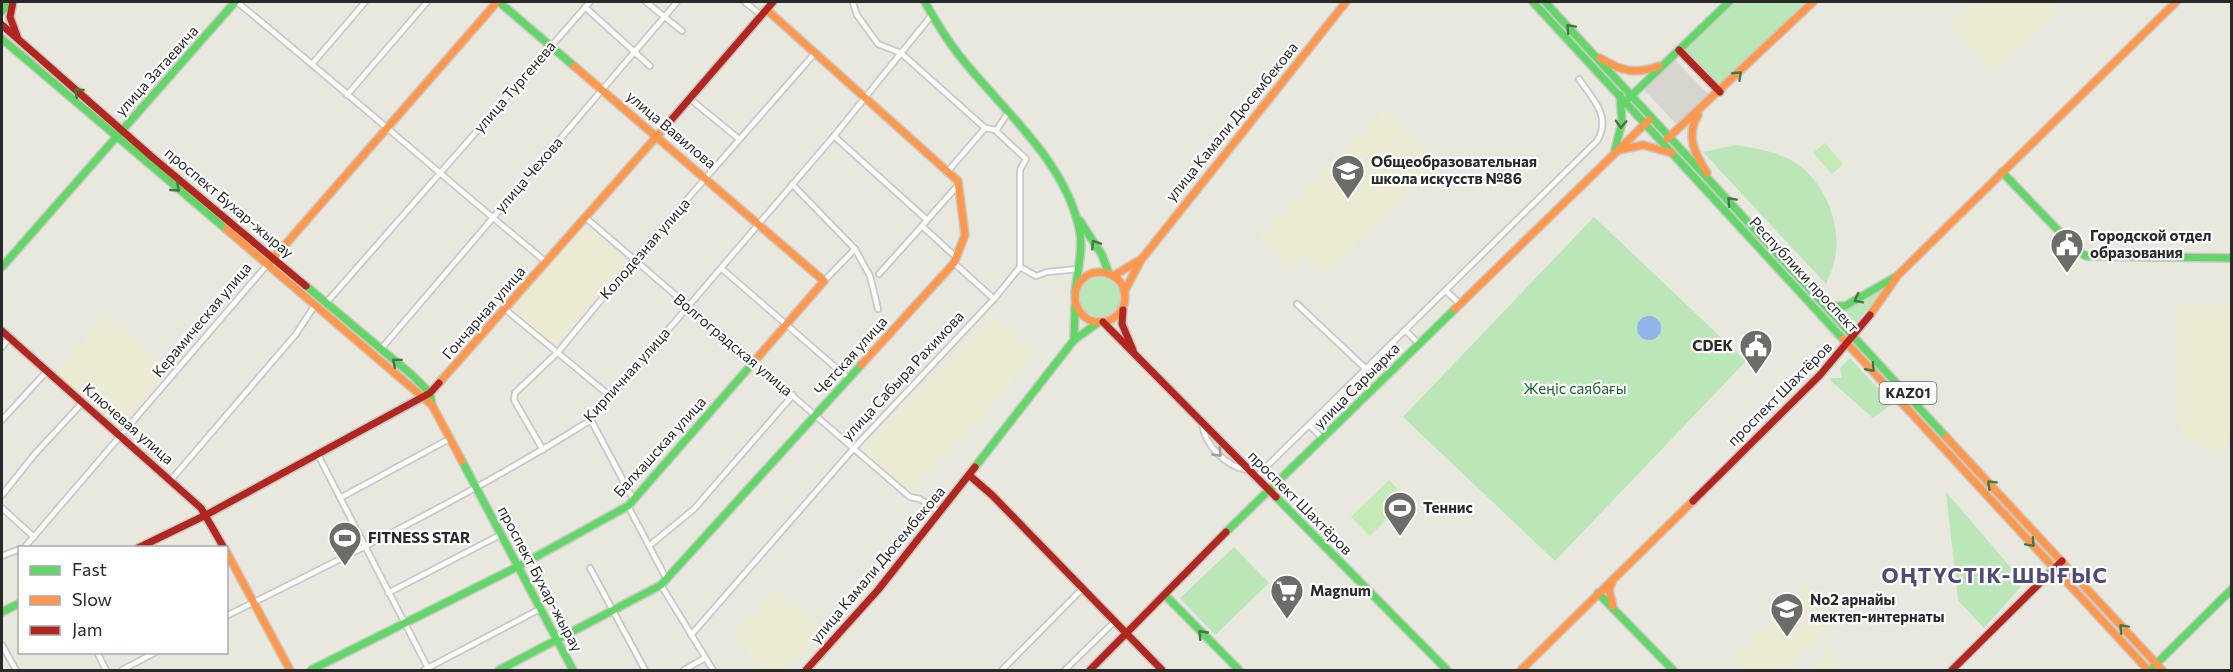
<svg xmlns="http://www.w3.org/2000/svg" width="2233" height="672" font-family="Commissioner,sans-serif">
	<rect width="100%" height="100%" fill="#e8e8df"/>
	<g fill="#ebebd3">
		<polygon points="1973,2 2050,2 2059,11 1995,72 1949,25"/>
		<polygon points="1384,111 1439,163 1326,273 1306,255 1291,270 1258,236"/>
		<polygon points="584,225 627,261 554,346 511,309"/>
		<polygon points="2177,303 2231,304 2231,438 2213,457 2176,424"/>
		<polygon points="105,315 169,368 120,427 56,373"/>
		<polygon points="992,316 1033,352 993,405 908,492 861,448"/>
		<polygon points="1807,586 1839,618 1787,670 1746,670 1733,658"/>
		<polygon points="777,590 825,632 784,670 759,670 735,633"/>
		<polygon points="1826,651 1847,670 1807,670"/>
	</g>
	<g fill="#bbe6b7">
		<polygon points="1736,2 1809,2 1718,89 1684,52"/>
		<path d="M 1736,145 C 1754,148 1773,151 1789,159 C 1823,177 1842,221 1835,258 C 1834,267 1829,276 1826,284 L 1703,152 Z"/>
		<polygon points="1594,217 1746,361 1555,561 1403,417"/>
		<circle cx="1100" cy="297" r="20"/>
		<polygon points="1887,285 1856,323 1843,310"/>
		<polygon points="1862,350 2054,560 2052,562 1860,352"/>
		<polygon points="1850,358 1892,404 1873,418 1831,381 1830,378 1842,378 1840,368"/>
		<polygon points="1946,492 2024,583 1984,628 1958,600"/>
		<polygon points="1234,547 1269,583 1215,635 1180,598"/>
	</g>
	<g fill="#c4eab5">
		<polygon points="1825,143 1843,164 1832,174 1813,153"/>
		<polygon points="1389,480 1407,499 1370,536 1351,517"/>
	</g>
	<polygon fill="#d6d6ce" points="1675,60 1711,97 1679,127 1644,90"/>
	<circle fill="#91b5eb" cx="1649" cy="328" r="12"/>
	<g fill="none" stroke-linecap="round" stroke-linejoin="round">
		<g stroke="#c9c8c8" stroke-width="8">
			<g id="street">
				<path d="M 237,2 C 341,87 442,176 546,262"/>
				<polyline points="646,2 682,31"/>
				<polyline points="745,2 762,16"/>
				<polyline points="853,3 857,15 878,44 901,53 985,128 996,130"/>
				<polyline points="585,7 650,66"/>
				<polyline points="313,63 365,2"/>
				<polyline points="347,95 427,2"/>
				<polyline points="689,98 739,139"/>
				<polyline points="834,136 927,220"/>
				<polyline points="949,170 985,128"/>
				<polyline points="792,184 855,249 870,276 878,309"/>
				<polyline points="586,218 910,497 920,499 939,512"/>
				<polyline points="957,258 922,226 958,185"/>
				<polyline points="954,263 994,299"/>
				<polyline points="1020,267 1036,276 1047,272 1078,269"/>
				<polyline points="721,268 848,378"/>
				<polyline points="879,274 922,226"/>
				<polyline points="824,281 855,249"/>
				<polyline points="1446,291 1460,304"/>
				<polyline points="327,302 590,2"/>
				<polyline points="1297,304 1366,369"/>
				<polyline points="506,310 610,396"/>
				<polyline points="1405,330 1419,344"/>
				<polyline points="2,347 9,338"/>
				<polyline points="381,349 677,2"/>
				<polyline points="2,420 47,371"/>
				<polyline points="591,420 634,501"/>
				<path d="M 1202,424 C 1205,445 1225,466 1247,470"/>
				<polyline points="1309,425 1323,439"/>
				<polyline points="543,450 514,400 515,393 558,352 634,260 815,53"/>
				<polyline points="317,453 429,670"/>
				<path d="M 1255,478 L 1597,141 C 1612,117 1593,99 1579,79"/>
				<polyline points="171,480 296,334 315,305"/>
				<polyline points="2,495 34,455 82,403"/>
				<polyline points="340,498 451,438"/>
				<polyline points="628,506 667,580"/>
				<polyline points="2,508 34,537"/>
				<polyline points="649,546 694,509 793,395"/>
				<polyline points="24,548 267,265"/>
				<polyline points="2,556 20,549"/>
				<polyline points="590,568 645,670"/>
				<polyline points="661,585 713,670"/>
				<polyline points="388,593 502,534"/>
				<path d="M 226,616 C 350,555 474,493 591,420 L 834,136 L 931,16"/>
				<polyline points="691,635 854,448 994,299 1020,267 1020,170 1026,159 996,131 1007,114"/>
				<polyline points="2,645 16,670"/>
				<polyline points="97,652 106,670"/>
				<polyline points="122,670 156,652"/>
				<polyline points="424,670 540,609"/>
				<polyline points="684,670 705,658"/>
				<polyline points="1002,670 1083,588"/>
				<polyline points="1065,670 1114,622"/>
			</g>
		</g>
		<g stroke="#c9c8c8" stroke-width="10">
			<g id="fast">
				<polyline points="2,2 5,2"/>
				<polyline points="499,2 574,66"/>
				<path d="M 925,2 C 936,22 948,42 963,60 C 1004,111 1068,164 1080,233 C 1083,252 1077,273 1075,292"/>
				<polyline points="1533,2 1843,339"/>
				<polyline points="1545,2 1946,437"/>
				<polyline points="2,11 11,2"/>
				<polyline points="2,39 226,229"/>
				<polyline points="1629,98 1729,2"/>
				<polyline points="1615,150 1622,122 1620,95"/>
				<polyline points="2002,172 2078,251 2086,256 2232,258"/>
				<polyline points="1080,221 1102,255 1109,274"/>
				<polyline points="2,267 235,2"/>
				<polyline points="306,286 412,375 430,393 432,405"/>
				<polyline points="1827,306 1845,306 1897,276"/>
				<polyline points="1074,340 1075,306"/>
				<polyline points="462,461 573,670"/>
				<polyline points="975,467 1074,340 1099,322"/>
				<polyline points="1276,497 1447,670"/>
				<polyline points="1226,532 1455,309"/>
				<polyline points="1598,593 1673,670"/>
				<polyline points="1166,596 1239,670"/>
				<polyline points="2,612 20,603"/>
				<polyline points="2153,667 2232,589"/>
				<polyline points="311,670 519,566 628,506 752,364"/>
				<polyline points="499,670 661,585 861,365"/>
			</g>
		</g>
		<g stroke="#c9c8c8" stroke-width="10">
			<g id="slow">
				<polyline points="767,10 958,181 965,235 954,263 861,365"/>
				<path d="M 1600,58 C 1621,71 1635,75 1659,66"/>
				<polyline points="574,66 824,281 752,364"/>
				<path d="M 1698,115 C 1685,136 1695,154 1707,173"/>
				<polyline points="1667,139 1813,2"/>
				<polyline points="1619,150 1643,145 1672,153"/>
				<polyline points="226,229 432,405 462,461"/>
				<polyline points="271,261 497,2"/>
				<circle cx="1100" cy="297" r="25"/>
				<polyline points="1113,276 1138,261"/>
				<polyline points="1124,292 1141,260 1346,2"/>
				<polyline points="1455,309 1649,120"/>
				<polyline points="1870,315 1898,275 2176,2"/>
				<polyline points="1843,339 2148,670"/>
				<polyline points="439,383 672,119"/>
				<polyline points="1946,437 2162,670"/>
				<polyline points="226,551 290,670"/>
				<polyline points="1612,582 1609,590 1613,606"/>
				<polyline points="1521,670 1693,501"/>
			</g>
		</g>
		<g stroke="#c9c8c8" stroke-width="10">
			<g id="jam">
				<polyline points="13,2 10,17 17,36"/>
				<polyline points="2,25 152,157 306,286"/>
				<polyline points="1679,50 1720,92"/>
				<polyline points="672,119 773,2"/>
				<polyline points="1123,310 1122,324 1133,350"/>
				<polyline points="1103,322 1276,497"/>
				<polyline points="2,331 201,508 224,548"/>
				<polyline points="970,476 992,495 1162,670"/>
				<polyline points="1693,501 1820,375 1870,315"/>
				<polyline points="138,548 206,515 430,393 439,383"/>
				<polyline points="806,670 878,590 975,467"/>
				<polyline points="1090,670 1226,532"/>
				<polyline points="1952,670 2062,561"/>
			</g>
		</g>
		<use href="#street" stroke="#fcfcfa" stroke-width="4.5"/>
		<use href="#fast" stroke="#63d668" stroke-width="7"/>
		<use href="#slow" stroke="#ff974d" stroke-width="7"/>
		<use href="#jam" stroke="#b3261e" stroke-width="7"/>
	</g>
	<defs><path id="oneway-chevron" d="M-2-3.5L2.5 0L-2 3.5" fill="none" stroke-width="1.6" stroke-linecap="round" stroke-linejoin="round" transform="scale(1.5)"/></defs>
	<g stroke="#437745">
		<use href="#oneway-chevron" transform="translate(1570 28) rotate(-133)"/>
		<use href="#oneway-chevron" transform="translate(1738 75) rotate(-44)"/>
		<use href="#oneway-chevron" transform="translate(78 92) rotate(-139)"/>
		<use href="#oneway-chevron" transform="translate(1621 124) rotate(92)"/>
		<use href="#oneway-chevron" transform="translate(176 188) rotate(41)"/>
		<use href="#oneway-chevron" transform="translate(1731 201) rotate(-133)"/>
		<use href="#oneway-chevron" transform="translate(1095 244) rotate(-123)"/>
		<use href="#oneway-chevron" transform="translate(1858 299) rotate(153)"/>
		<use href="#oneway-chevron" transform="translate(396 362) rotate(-140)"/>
		<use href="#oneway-chevron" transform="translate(1871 368) rotate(48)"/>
		<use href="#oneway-chevron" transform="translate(1991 484) rotate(-135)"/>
		<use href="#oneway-chevron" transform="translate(2031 543) rotate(47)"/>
		<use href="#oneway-chevron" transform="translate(2123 628) rotate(-133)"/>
		<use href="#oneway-chevron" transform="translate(1202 634) rotate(-134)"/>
	</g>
	<use stroke="#9d9d9c" href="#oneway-chevron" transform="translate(1218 453) rotate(46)"/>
	<defs>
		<g id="school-pin" transform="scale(1.725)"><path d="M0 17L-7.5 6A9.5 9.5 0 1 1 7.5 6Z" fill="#6c6c69" stroke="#fff"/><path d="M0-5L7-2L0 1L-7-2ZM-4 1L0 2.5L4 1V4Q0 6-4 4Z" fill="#fff"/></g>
		<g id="civic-pin" transform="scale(1.725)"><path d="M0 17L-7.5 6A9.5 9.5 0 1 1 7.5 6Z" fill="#6c6c69" stroke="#fff"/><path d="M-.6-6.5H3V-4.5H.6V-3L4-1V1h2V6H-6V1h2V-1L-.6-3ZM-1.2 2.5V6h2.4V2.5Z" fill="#fff"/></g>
		<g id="stadium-pin" transform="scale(1.725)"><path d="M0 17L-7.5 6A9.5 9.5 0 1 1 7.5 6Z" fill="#6c6c69" stroke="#fff"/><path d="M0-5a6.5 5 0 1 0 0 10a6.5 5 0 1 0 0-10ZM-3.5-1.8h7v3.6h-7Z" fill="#fff"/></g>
		<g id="supermarket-pin" transform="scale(1.725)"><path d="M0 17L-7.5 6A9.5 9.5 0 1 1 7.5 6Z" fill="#6c6c69" stroke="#fff"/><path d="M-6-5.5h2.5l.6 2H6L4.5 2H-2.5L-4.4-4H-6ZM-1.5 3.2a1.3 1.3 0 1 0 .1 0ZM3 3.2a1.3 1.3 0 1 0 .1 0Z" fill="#fff"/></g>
	</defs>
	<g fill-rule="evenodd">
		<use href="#school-pin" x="1348" y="171"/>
		<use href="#civic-pin" x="2067" y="245"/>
		<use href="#civic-pin" x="1756" y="346"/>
		<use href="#stadium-pin" x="1400" y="508"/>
		<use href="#stadium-pin" x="345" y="538"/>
		<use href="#supermarket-pin" x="1287" y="591"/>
		<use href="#school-pin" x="1787" y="609"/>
	</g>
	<g text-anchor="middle" stroke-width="4.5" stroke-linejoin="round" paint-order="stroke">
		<rect fill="#fff" stroke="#696969" stroke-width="1.5" x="1879.5" y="382" width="57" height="22" rx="4.5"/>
		<g font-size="14" font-weight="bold" fill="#292929">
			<text x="1908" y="398">KАZ01</text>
		</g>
		<g font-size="15" fill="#292929" stroke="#fff">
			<text transform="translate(157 71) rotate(-48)" y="5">улица Затаевича</text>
			<text transform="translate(515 87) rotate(-49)" y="5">улица Тургенева</text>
			<text transform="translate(1232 122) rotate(-51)" y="5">улица Камали Дюсембекова</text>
			<text transform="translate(671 130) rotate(40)" y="5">улица Вавилова</text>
			<text transform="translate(529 175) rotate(-49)" y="5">улица Чехова</text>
			<text transform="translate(229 203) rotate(40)" y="5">проспект Бухар-жырау</text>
			<text transform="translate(645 249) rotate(-49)" y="5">Колодезная улица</text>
			<text transform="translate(1804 275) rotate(47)" y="5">Республики проспект</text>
			<text transform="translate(484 313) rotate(-49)" y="5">Гончарная улица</text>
			<text transform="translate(202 320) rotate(-50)" y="5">Керамическая улица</text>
			<text transform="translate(733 345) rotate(40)" y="5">Волгоградская улица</text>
			<text transform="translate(851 356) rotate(-48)" y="5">Четская улица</text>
			<text transform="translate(627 375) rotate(-48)" y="5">Кирпичная улица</text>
			<text transform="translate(903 376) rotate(-47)" y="5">улица Сабыра Рахимова</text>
			<text transform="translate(1357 386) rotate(-45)" y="5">улица Сарыарка</text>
			<text transform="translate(1780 394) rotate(-45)" y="5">проспект Шахтёров</text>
			<text transform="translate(128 424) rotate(41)" y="5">Ключевая улица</text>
			<text transform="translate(660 447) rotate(-48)" y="5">Балхашская улица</text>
			<text transform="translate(1300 503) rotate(45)" y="5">проспект Шахтёров</text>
			<text transform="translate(878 565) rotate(-50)" y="5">улица Камали Дюсембекова</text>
			<text transform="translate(540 579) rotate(62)" y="5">проспект Бухар-жырау</text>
		</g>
		<g font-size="15" font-weight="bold" fill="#292929" stroke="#fff" text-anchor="start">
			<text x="1371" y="167">Общеобразовательная<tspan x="1371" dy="17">школа искусств №86</tspan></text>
			<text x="2090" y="241">Городской отдел<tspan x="2090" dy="17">образования</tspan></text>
			<text x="1733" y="351" text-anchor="end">CDEK</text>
			<text x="1423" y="513">Теннис</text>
			<text x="368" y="543">FITNESS STAR</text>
			<text x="1310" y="596">Magnum</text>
			<text x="1810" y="605">No2 арнайы<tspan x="1810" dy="17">мектеп-интернаты</tspan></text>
		</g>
		<g font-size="15" fill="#196723" stroke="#fff">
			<text x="1575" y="394">Жеңіс саябағы</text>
		</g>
		<g font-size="21" font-weight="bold" letter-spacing="1.5" fill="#51497b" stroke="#fff">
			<text x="1995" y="583">ОҢТҮСТІК-ШЫҒЫС</text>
		</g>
	</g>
	<rect width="2233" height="672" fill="none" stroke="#292929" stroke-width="6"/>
	<rect x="18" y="546" width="210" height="108" fill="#ffffff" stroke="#a9a9a9" stroke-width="1.5"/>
	<rect x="30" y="566" width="30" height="9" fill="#63d668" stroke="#a9a9a9" stroke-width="1.5"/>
	<text x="72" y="576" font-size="18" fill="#292929">Fast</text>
	<rect x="30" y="596" width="30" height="9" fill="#ff974d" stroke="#a9a9a9" stroke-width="1.5"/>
	<text x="72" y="606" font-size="18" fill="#292929">Slow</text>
	<rect x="30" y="626" width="30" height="9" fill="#b3261e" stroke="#a9a9a9" stroke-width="1.5"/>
	<text x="72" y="636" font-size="18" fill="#292929">Jam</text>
</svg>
